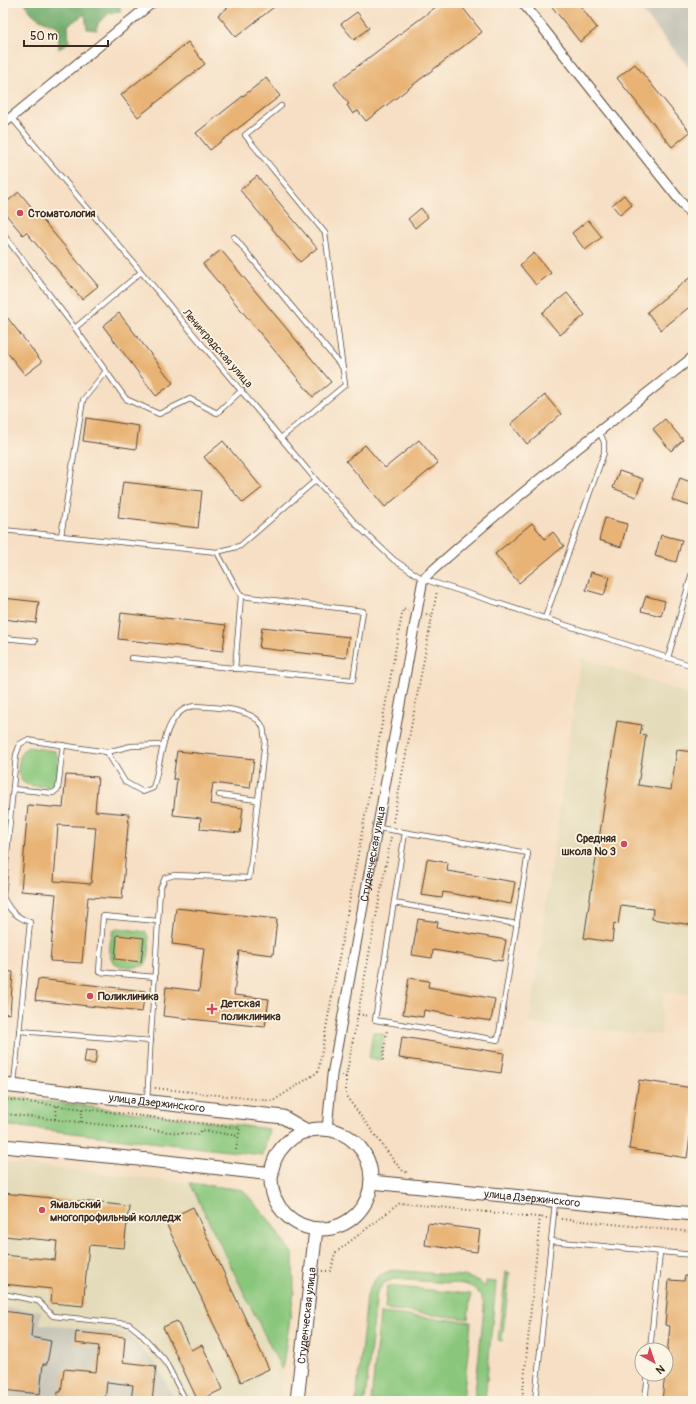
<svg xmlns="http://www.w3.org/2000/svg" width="696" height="1404" font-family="Pangolin,sans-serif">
	<rect width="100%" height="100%" fill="#fcf5e5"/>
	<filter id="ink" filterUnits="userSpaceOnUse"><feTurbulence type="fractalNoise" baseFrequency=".025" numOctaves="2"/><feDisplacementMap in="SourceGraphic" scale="8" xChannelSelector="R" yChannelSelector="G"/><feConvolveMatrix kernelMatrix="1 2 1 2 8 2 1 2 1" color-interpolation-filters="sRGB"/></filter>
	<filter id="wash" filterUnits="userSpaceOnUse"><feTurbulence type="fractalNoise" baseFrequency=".012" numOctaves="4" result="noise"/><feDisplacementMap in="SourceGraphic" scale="16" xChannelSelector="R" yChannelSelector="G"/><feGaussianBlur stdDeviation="0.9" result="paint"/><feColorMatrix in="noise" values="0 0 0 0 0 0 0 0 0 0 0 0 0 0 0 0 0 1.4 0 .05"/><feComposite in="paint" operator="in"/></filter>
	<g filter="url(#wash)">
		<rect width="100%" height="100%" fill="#f6dfc4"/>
		<g fill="#e4dbba">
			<polygon points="581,657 693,696 693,995 663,992 661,1035 529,1024"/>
			<polygon points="3,1162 190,1183 282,1370 279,1401 175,1401 157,1365 127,1334 40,1324 41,1311 3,1307"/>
		</g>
		<g fill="#c6c5b8">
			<polygon points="636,3 693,3 693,73"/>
			<polygon points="3,1307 41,1311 40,1324 127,1334 157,1365 175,1401 3,1401"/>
		</g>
		<g fill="#8ac77d" stroke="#62784e">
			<path d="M 28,747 L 55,751 C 60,759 59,776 54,784 C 49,787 44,786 38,786 C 14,786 16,769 22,751 Z"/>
			<path d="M 119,928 L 146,932 C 151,940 150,956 145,965 C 140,967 135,967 130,967 C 105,967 108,949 113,931 Z"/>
			<polygon points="373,1032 384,1034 380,1060 369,1058"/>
			<polygon points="3,1096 269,1129 263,1155 3,1125"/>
			<polygon points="190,1183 243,1190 269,1220 293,1255 294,1293 282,1370"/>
			<path d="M 393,1270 L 464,1276 L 479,1281 L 485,1287 L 486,1281 L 496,1282 L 485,1401 L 474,1401 L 484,1308 C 483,1294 476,1287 463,1284 L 394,1279 L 384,1283 L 377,1292 L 365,1401 L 356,1401 L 367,1296 C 371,1281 378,1274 393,1270 Z"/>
			<polygon points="506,1272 510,1273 502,1341 498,1340"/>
			<polygon points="387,1286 471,1294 468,1319 385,1309"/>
			<polygon points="380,1313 471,1322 463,1401 371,1401"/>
		</g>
		<path fill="#6fac6c" stroke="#556b45" d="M 25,3 L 119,3 L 121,12 L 110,13 L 98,23 L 97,30 L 87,29 L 85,14 L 68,25 L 69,42 L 59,49 L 58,26 C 43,21 32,18 25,3 Z"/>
		<g id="blocks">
			<g fill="#e8b375" fill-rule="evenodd">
				<polygon points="234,3 279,3 236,37 218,15"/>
				<polygon points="441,3 459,3 482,32 366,121 358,111 353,114 347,105 349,104 334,84"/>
				<polygon points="549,3 578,3 597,28 580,42"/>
				<polygon points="357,12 369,28 354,40 341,24"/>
				<polygon points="188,42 205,64 138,117 121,95"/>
				<polygon points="635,64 690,132 672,147 617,78"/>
				<polygon points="266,78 280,96 210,150 196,133"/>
				<polygon points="257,176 317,248 300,262 240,190"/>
				<polygon points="19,192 98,286 82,299 26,232 23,235 3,211 3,205"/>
				<polygon points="624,195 632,205 620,215 612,205"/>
				<polygon points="421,208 428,217 415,228 408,219"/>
				<polygon points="588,220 602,237 585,250 572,233"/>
				<polygon points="221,250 331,382 313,397 203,264"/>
				<polygon points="534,253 551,273 536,285 520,265"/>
				<polygon points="693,275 693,304 661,330 647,312"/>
				<polygon points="567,293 585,315 560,335 542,313"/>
				<polygon points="3,312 42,362 25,375 3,347"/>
				<polygon points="119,313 173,383 156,396 103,326"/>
				<polygon points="545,395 561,414 527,444 511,424"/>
				<polygon points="86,418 139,426 136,449 83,441"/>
				<polygon points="665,419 683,440 671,451 653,429"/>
				<polygon points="419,440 438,463 385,507 346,461 365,445 385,468"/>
				<polygon points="223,441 262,488 243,503 204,457"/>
				<polygon points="619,471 643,479 636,497 613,488"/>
				<polygon points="680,478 693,483 693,507 672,500"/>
				<polygon points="123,482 202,491 198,528 118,518"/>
				<polygon points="605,518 627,524 621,547 599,540"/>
				<polygon points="532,523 545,539 553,532 564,546 519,583 495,554"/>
				<polygon points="661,535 682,540 676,562 655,556"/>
				<polygon points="591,572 610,577 604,595 586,590"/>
				<polygon points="646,596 665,601 661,616 641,611"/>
				<polygon points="3,598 39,602 36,623 3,619"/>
				<polygon points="121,613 226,625 223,651 118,639"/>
				<polygon points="262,627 349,637 346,658 259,648"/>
				<polygon points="617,721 642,725 640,734 646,735 638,785 671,790 677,750 693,752 693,925 652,919 653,909 621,905 618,924 614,923 612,942 584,938"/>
				<polygon points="177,751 254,759 250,788 213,783 210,804 243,808 240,833 200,829 201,818 173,815 177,779 173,779"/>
				<path d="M 66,775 L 98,777 L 95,811 L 129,814 L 122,899 L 88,897 L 82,963 L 50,961 L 56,894 L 21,891 L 28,805 L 63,808 ZM 58,825 L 96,827 L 91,884 L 54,881 Z"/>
				<polygon points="427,859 448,863 447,871 515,882 511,904 443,892 442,898 421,895"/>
				<polygon points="176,908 277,919 273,955 239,951 234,995 269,999 265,1027 163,1016 166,987 199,991 204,948 172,944"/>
				<polygon points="418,919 438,922 437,928 506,940 502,961 433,950 432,958 412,955"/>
				<polygon points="117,935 144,938 141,962 115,959"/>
				<polygon points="3,971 13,972 10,1014 3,1013"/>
				<polygon points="409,978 429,981 428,987 495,999 491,1021 424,1010 423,1017 403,1014"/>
				<polygon points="38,979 145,991 142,1012 35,1000"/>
				<polygon points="402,1037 504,1053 501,1073 399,1058"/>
				<polygon points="86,1050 97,1051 95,1064 84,1063"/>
				<polygon points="639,1080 693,1088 693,1116 687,1158 629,1149"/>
				<polygon points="3,1193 129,1206 124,1248 89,1245 83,1306 51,1303 52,1289 3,1284 3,1255 55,1260 57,1241 3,1236"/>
				<polygon points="193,1207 269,1369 241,1382 165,1221"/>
				<polygon points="428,1223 480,1230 477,1252 425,1245"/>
				<polygon points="685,1276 693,1276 693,1401 662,1401 670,1326 665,1325 669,1280 684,1281"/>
				<polygon points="3,1311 33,1315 31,1337 51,1341 47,1364 43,1364 40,1394 3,1390"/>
				<polygon points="177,1321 191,1350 202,1345 223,1389 198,1401 163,1327"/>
				<polygon points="76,1332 125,1337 123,1362 156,1366 152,1401 131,1401 133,1385 107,1382 105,1401 57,1401 58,1392 61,1392 64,1369 96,1372 99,1346 75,1343"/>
			</g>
		</g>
	</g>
	<g filter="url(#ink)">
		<use href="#blocks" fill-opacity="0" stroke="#574537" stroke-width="1"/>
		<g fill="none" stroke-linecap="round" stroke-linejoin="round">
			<g stroke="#574537" stroke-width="6">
				<g id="lane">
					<polyline points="11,117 316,480 357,525 394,560 423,579 693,666"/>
					<polyline points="3,234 75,328"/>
					<polyline points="234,237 343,368"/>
					<polyline points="140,273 75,328 126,399 159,414 190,399 217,413 242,390"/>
					<polyline points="281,438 345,385 325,233 245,135 281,106"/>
					<polyline points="3,530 217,552 240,546 316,480"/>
					<polyline points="61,536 83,400 106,371"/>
					<polyline points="545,618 604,453 604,442 599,431"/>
					<polyline points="3,638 35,641"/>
					<polyline points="131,658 353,680 363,611 241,596 217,552"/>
					<polyline points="668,658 693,569"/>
					<polyline points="235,669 241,596"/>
					<polyline points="107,752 131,746 163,745"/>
					<polyline points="13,789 53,793 58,789 63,745"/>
					<polyline points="219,795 257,800"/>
					<polyline points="379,828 528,853 498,1040 375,1020 405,833"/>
					<polyline points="394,903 517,924"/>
					<polyline points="155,977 99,972 103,916 158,921"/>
					<polyline points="19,1031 151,1041"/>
					<path d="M 14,1084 L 30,922 C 16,917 10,911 3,897 L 16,755 L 20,744 L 27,740 L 107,752 L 125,782 L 143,792 L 153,788 C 162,762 162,709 195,706 C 215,708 253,707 263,727 C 264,730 264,736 265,740 L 249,878 L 174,875 L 165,878 L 160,889 L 147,1101"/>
					<polyline points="551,1241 693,1255"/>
					<polyline points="3,1294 38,1301 53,1316 129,1324 139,1332 164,1359 185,1399"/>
					<polyline points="650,1350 660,1252"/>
					<polyline points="535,1401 555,1202"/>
					<polyline points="645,1401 648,1374"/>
				</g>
			</g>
			<g stroke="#574537" stroke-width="11">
				<g id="street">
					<polyline points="523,3 693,217"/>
					<polyline points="3,124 152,3"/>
					<path id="s1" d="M 327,1129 L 332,1075 L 423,579 C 509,501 602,429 693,357"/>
				</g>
			</g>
			<g stroke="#574537" stroke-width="15">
				<g id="secondary">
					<path id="s2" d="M 3,1085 L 283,1117 L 307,1131"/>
					<circle cx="321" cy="1179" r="50"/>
					<polyline points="3,1146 149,1160 272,1174"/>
					<path id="s3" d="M 371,1182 L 693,1214"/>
					<path id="s4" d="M 297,1401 L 316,1229"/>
				</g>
			</g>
			<g stroke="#574537" stroke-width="2" stroke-dasharray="1 3" stroke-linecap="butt">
				<polyline points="426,614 432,616"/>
				<polyline points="393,822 437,591"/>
				<polyline points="358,1014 368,1016"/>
				<polyline points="383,1060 387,1030"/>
				<polyline points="341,1076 346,1077 391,837"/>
				<polyline points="346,1077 346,1096 395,1162 403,1171 408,1173"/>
				<polyline points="155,1088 273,1101 318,1072 403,609 408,611"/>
				<polyline points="3,1099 240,1128 236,1150"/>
				<polyline points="3,1108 5,1114 197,1135 202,1130 238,1136"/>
				<polyline points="55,1119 57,1106"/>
				<polyline points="81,1122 82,1109"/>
				<polyline points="561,1219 693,1232"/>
				<polyline points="322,1271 331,1271 335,1253 400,1203 547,1218"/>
				<polyline points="522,1401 540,1217"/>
			</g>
			<use href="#lane" stroke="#fff" stroke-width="4.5"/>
			<use href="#street" stroke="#fff" stroke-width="9"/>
			<use href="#secondary" stroke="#fff" stroke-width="13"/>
		</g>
	</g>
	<g fill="#d1495b" stroke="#fcf5e5" stroke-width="1.5">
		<circle cx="20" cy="213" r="4"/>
		<circle cx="624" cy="844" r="4"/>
		<circle cx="90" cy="996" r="4"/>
		<path d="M210 1003h4v4h4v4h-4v4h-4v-4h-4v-4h4z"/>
		<circle cx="42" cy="1210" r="4"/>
	</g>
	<g text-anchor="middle" stroke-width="3.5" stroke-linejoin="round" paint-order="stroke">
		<g font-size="11" font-weight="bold" fill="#3b2a1e" stroke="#fcf5e5" text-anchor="start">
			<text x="28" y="217">Стоматология</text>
			<text x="616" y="842" text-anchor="end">Средняя<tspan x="616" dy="13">школа № 3</tspan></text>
			<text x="98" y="1000">Поликлиника</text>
			<text x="221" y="1007">Детская<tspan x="221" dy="13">поликлиника</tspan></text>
			<text x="50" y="1208">Ямальский<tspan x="50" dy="13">многопрофильный колледж</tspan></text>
		</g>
		<g font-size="11" fill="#3b2a1e" stroke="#fcf5e5">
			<text transform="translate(218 348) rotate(49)" y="4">Ленинградская улица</text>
			<text dy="4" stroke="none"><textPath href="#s1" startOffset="279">Студенческая улица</textPath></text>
			<text dy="4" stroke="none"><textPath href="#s2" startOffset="155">улица Дзержинского</textPath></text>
			<text dy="4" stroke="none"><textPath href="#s3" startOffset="162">улица Дзержинского</textPath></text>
			<text dy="4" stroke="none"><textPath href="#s4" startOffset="86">Студенческая улица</textPath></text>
		</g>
	</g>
	<rect width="696" height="1404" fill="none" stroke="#fcf5e5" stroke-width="16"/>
	<g transform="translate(654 1362) rotate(140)"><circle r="19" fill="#fcf5e5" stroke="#afa495"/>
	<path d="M0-3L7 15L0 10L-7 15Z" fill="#d1495b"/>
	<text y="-6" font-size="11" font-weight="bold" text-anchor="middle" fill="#3b2a1e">N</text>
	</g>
	<path d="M24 40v6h84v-6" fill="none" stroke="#3b2a1e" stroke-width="2"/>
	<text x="30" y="40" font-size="12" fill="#3b2a1e" stroke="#fcf5e5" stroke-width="3" paint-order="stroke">50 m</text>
</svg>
